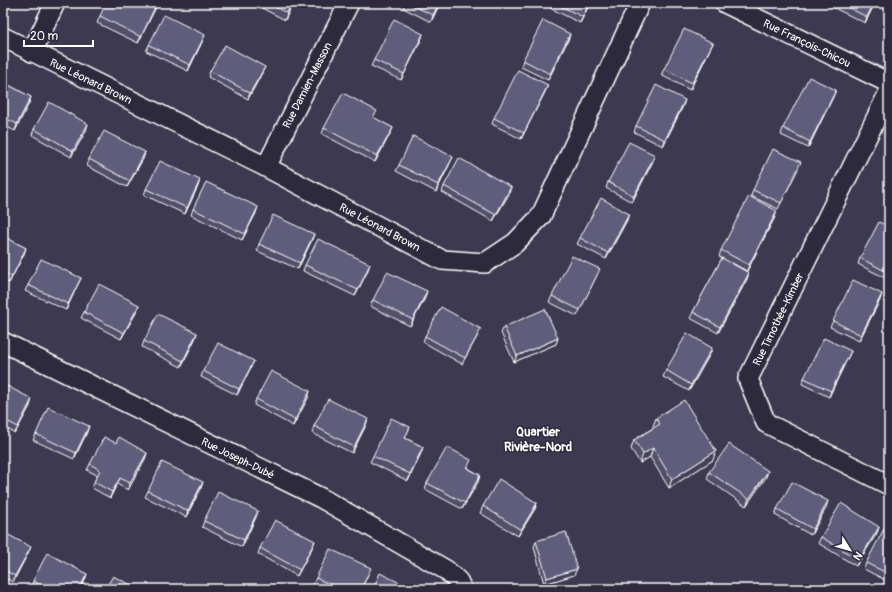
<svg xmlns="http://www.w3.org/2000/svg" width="892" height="592" font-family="Pangolin,sans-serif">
	<rect width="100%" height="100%" fill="#3d3950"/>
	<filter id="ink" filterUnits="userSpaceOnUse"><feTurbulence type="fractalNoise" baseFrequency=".025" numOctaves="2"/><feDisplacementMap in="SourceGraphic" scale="8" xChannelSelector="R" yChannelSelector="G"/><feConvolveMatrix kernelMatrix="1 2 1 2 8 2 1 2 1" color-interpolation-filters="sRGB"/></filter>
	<g filter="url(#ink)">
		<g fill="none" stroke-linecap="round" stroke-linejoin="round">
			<g stroke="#fff" stroke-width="22">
				<g id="minor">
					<polyline points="725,3 889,83"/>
					<polyline points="3,37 266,167 442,260 485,263 515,243 541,216 640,3"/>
					<polyline points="32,52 55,3"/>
					<polyline points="889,92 748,379 766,423 889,485"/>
					<polyline points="266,167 349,3"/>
					<polyline points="3,342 321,498 446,570 458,581 462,589"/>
				</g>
			</g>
			<use href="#minor" stroke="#2f2a3d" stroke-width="19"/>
		</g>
		<g fill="#51506a" stroke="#fff">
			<polygon points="157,3 155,9 138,43 97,23 100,16"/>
			<polygon points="257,3 293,3 285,20 256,5"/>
			<polygon points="405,3 440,3 431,22 403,8"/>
			<polygon points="552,3 590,3 580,23 550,8"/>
			<polygon points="830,3 875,3 865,23 830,6"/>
			<polygon points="423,34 421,40 401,80 371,66 374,60"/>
			<polygon points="570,34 568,40 548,80 521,67 523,60"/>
			<polygon points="202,42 188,71 146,51 149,45"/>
			<polygon points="713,43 710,49 690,90 661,75 664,69"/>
			<polygon points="210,71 262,73 248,99 208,77"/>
			<polygon points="3,82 31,97 29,103 15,131 3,125"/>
			<polygon points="548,85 545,92 521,139 492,124 494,118"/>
			<polygon points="833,97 808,148 781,135 783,128"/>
			<polygon points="683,106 663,146 634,132 636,126"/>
			<polygon points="374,118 393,128 390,134 375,162 322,134 324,128"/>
			<polygon points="34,129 86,131 71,157 32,135"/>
			<polygon points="145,152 143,159 127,187 87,166 89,159"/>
			<polygon points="653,161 632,202 606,188 608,182"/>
			<polygon points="450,163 436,192 396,171 399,165"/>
			<polygon points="798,169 778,209 751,196 753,190"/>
			<polygon points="200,180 198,186 185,214 144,195 146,189"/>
			<polygon points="444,186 509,194 493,221 442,192"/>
			<polygon points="193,209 256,213 242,240 191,215"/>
			<polygon points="775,217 747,271 732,263 749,273 747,279 718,333 690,318 693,312 722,258 719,257 721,250"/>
			<polygon points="627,220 606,259 577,244 580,238"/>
			<polygon points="889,227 889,275 887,279 858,264 860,258"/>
			<polygon points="314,234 298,269 257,251 259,244"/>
			<polygon points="3,236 26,248 24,254 9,283 3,280"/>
			<polygon points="305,265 368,270 355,296 303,271"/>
			<polygon points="597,275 577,316 549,302 552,296"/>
			<polygon points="81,278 78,284 66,310 25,291 28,285"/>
			<polygon points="425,298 410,326 370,306 373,300"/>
			<polygon points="880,300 859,341 830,327 833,321"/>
			<polygon points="139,305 137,311 121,339 81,318 84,312"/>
			<polygon points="504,327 558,338 556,344 514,362 501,333"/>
			<polygon points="197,333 195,339 181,367 142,347 144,341"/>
			<polygon points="478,335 462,364 423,342 425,336"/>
			<polygon points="712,348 710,354 689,391 663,377 666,370"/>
			<polygon points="851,351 848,357 829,397 802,384 804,378"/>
			<polygon points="251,367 237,395 201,377 203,371"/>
			<polygon points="3,384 30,406 15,433 3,427"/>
			<polygon points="308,398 293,426 254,405 256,399"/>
			<polygon points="656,418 713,460 669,488 650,457 640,463 631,449 634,440 653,428 653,426"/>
			<polygon points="366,425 352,453 312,433 314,426"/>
			<polygon points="410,427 405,438 423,447 421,453 408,481 370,462 373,456"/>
			<polygon points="87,432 74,459 33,440 36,434"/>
			<polygon points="116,443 147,453 145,459 128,490 117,484 110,498 92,488 97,475 87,470 90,464"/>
			<polygon points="469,467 468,468 480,475 478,482 462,509 425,489 427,483"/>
			<polygon points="768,471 766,477 746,506 707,479 709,472"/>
			<polygon points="203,482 201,488 186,517 145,497 148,491"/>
			<polygon points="537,503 535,509 518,536 480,513 483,506"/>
			<polygon points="826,508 811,535 775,515 777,509"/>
			<polygon points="256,517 242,547 202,527 204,521"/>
			<polygon points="879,527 877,533 856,566 818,543 821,537"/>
			<polygon points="889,527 889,582 864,569 866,563"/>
			<polygon points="3,532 28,553 13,582 3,577"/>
			<polygon points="536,541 574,575 544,584 534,547"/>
			<polygon points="260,548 312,548 297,576 258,554"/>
			<polygon points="87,574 85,580 80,589 35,589 31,587 33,581"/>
			<polygon points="368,575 361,589 324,589 313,584 316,578"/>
		</g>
		<g fill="#424156" stroke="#fff">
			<polygon points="157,3 155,9 138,43 141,37"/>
			<polygon points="292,3 293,3 285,20 287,13"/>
			<polygon points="439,3 440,3 431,22 433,15"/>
			<polygon points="589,3 590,3 580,23 583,17"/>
			<polygon points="874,3 875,3 865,23 867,17"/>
			<polygon points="423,34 421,40 401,80 404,74"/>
			<polygon points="570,34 568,40 548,80 550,74"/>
			<polygon points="205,35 202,42 188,71 190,65"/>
			<polygon points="713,43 710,49 690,90 692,83"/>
			<polygon points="265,67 262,73 248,99 250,93"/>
			<polygon points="548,85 545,92 521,139"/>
			<polygon points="836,90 833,97 808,148 810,142"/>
			<polygon points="31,97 29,103 15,131 17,124"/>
			<polygon points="685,100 683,106 663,146 665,140"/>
			<polygon points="88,124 86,131 71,157 73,151"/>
			<polygon points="393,128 390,134 375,162 377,156"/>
			<polygon points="145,152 143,159 127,187 130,181"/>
			<polygon points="655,155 653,161 632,202 634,196"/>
			<polygon points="453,157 450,163 436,192 438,185"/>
			<polygon points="200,180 198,186 185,214 187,208"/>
			<polygon points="511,187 509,194 493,221 496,215"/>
			<polygon points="258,207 256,213 242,240 245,234"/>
			<polygon points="777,211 775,217 747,271 749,265"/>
			<polygon points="629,214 627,220 606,259 608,253"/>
			<polygon points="314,234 312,240 298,269 300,263"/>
			<polygon points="26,248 24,254 9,283 12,277"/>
			<polygon points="370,264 368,270 355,296 358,290"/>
			<polygon points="749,273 747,279 718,333 720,327"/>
			<polygon points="81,278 78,284 66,310 68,304"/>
			<polygon points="427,291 425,298 410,326 413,320"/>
			<polygon points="882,294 880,300 859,341 861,335"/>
			<polygon points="139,305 137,311 121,339 124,333"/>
			<polygon points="197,333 195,339 181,367 183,361"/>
			<polygon points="558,338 556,344 514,362 517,356"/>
			<polygon points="712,348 710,354 689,391 691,385"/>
			<polygon points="851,351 848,357 829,397 831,391"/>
			<polygon points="254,361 237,395 239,389"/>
			<polygon points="310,391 308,398 293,426 295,420"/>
			<polygon points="32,399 30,406 15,433"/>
			<polygon points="368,419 366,425 352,453 354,447"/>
			<polygon points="89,426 87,432 74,459 76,453"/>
			<polygon points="423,447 421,453 408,481 410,474"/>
			<polygon points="653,448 650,457 640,463 643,454"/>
			<polygon points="716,451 713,460 669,488 672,479"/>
			<polygon points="147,453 145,459 128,490 130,483"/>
			<polygon points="768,471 766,477 746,506 749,499"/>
			<polygon points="480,475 478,482 462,509 465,503"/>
			<polygon points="120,478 110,498 112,492"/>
			<polygon points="203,482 201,488 186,517 188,511"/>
			<polygon points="828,501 826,508 811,535 813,529"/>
			<polygon points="537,503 535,509 518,536 521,530"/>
			<polygon points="258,511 256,517 242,547 244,540"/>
			<polygon points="879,527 877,533 856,566 859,560"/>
			<polygon points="315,541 312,548 297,576 300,570"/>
			<polygon points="31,547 28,553 13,582 15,576"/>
			<polygon points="577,569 574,575 544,584 547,578"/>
			<polygon points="87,574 85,580 80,589 79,589"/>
		</g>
		<g fill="#5e5d7b" stroke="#fff">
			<polygon points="106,3 157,3 141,37 100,16"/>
			<polygon points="266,3 292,3 287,13"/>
			<polygon points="407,3 439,3 433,15"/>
			<polygon points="554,3 589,3 583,17"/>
			<polygon points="839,3 874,3 867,17"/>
			<polygon points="164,15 205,35 190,65 149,45"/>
			<polygon points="394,19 423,34 404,74 374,60"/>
			<polygon points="543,20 570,34 550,74 523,60"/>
			<polygon points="684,29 713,43 692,83 664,69"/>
			<polygon points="225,45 265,67 250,93 210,71"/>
			<polygon points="518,70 548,85 524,133 494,118"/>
			<polygon points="809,77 836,90 810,142 783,128"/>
			<polygon points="3,82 31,97 17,124 3,117"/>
			<polygon points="656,85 685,100 665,140 636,126"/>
			<polygon points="343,93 377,111 373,117 393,128 377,156 324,128"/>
			<polygon points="49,102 88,124 73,151 34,129"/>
			<polygon points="104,131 145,152 130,181 89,159"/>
			<polygon points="413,136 453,157 438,185 399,165"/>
			<polygon points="629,142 655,155 634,196 608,182"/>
			<polygon points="773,149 801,162 781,203 753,190"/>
			<polygon points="459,158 511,187 496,215 444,186"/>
			<polygon points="160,161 200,180 187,208 146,189"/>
			<polygon points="206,182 258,207 245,234 193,209"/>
			<polygon points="749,196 777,211 749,265 721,250"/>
			<polygon points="601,198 629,214 608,253 580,238"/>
			<polygon points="273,215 314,234 300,263 259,244"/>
			<polygon points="879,222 889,227 889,273 860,258"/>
			<polygon points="3,236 26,248 12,277 3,272"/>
			<polygon points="318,239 370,264 358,290 305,265"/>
			<polygon points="572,256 600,269 580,310 552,296"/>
			<polygon points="722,258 749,273 720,327 693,312"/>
			<polygon points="41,259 81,278 68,304 28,285"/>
			<polygon points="387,272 427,291 413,320 373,300"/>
			<polygon points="853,280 882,294 861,335 833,321"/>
			<polygon points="99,284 139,305 124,333 84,312"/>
			<polygon points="441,307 481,329 465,358 425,336"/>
			<polygon points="545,309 558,338 517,356 504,327"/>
			<polygon points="158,314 197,333 183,361 144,341"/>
			<polygon points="687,333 712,348 691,385 666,370"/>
			<polygon points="824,338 851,351 831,391 804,378"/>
			<polygon points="218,343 254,361 239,389 203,371"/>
			<polygon points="271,371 310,391 295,420 256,399"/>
			<polygon points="3,384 32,399 18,427 3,419"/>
			<polygon points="328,399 368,419 354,447 314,426"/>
			<polygon points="684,400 716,451 672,479 653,448 643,454 634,440 660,424 656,418"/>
			<polygon points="48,407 89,426 76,453 36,434"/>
			<polygon points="391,418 410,427 405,438 423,447 410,474 373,456"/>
			<polygon points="104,437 116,443 119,437 147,453 130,483 120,478 112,492 94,482 100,470 90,464"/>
			<polygon points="729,444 768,471 749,499 709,472"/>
			<polygon points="447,447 471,460 467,468 480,475 465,503 427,483"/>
			<polygon points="162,462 203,482 188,511 148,491"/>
			<polygon points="499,479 537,503 521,530 483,506"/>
			<polygon points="792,482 828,501 813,529 777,509"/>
			<polygon points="218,492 258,511 244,540 204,521"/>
			<polygon points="841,503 879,527 859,560 821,537"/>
			<polygon points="275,520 315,541 300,570 260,548"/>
			<polygon points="886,525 889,527 889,574 866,563"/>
			<polygon points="3,532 31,547 15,576 3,569"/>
			<polygon points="566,532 577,569 547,578 536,541"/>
			<polygon points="330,549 371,568 361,589 339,589 316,578"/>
			<polygon points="47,553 87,574 79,589 49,589 33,581"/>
			<polygon points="380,573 412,589 373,589"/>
			<polygon points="113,576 131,585 129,589 105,589"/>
		</g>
	</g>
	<g text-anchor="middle" stroke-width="3" stroke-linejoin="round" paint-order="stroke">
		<g font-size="11" fill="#fff" stroke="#2f2a3d">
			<text transform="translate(807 43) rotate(26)" y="4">Rue François-Chicou</text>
			<text transform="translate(91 81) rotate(26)" y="4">Rue Léonard Brown</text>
			<text transform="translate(307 85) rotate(-63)" y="4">Rue Damien-Masson</text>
			<text transform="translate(380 227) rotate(28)" y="4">Rue Léonard Brown</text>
			<text transform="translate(778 319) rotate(-64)" y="4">Rue Timothée-Kimber</text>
			<text transform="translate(238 458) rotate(26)" y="4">Rue Joseph-Dubé</text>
		</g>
		<g font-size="13" font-weight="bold" fill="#fff" stroke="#2f2a3d">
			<text x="538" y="436">Quartier<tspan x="538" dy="15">Rivière-Nord</tspan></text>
		</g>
	</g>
	<rect width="892" height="592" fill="none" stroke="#2f2a3d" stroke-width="16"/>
	<rect x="8" y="8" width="876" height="576" fill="none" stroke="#fff" stroke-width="1.5" filter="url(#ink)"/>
	<g transform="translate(850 550) rotate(127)" stroke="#2f2a3d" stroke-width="3" paint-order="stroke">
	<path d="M0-3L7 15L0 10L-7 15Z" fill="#ffffff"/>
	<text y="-6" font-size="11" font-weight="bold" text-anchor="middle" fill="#ffffff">N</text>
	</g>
	<path d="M24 40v6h69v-6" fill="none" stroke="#ffffff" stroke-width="2"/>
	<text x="30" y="40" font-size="12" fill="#ffffff" stroke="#2f2a3d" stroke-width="3" paint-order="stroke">20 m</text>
</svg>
